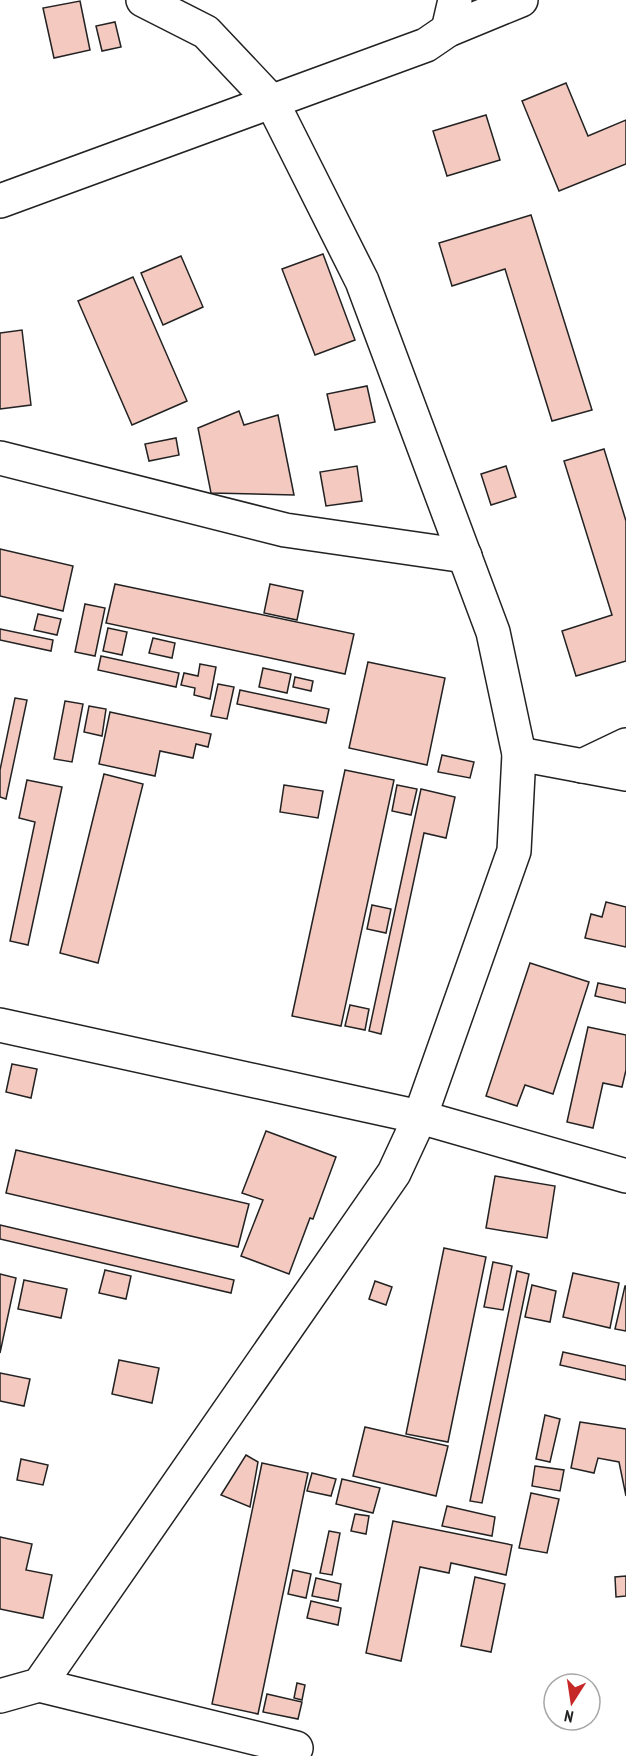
<svg xmlns="http://www.w3.org/2000/svg" width="626" height="1756" font-family="'PT Sans Narrow',sans-serif">
	<rect width="100%" height="100%" fill="#fff"/>
	<g fill="#f3c9c0" stroke="#222" stroke-width="1.5">
		<polygon points="80,1 90,50 54,58 43,8"/>
		<polygon points="115,22 121,47 102,51 96,26"/>
		<polygon points="566,83 588,136 626,120 626,164 559,191 522,101"/>
		<polygon points="486,115 500,160 447,176 433,131"/>
		<polygon points="531,215 592,410 552,421 505,269 452,286 439,243"/>
		<polygon points="323,254 355,340 315,355 282,269"/>
		<polygon points="181,256 203,307 163,325 141,273"/>
		<polygon points="133,277 187,401 132,425 78,301"/>
		<polygon points="22,330 31,405 0,409 0,333"/>
		<polygon points="367,386 375,422 335,430 327,394"/>
		<polygon points="239,411 244,425 278,415 294,495 211,493 198,428"/>
		<polygon points="176,438 179,455 149,461 145,444"/>
		<polygon points="604,449 626,521 626,661 576,676 562,631 612,615 564,461"/>
		<polygon points="357,466 362,501 326,506 320,472"/>
		<polygon points="506,466 516,497 491,505 481,474"/>
		<polygon points="0,549 73,566 63,611 0,596"/>
		<polygon points="115,584 354,634 345,674 106,623"/>
		<polygon points="270,584 303,591 297,620 264,613"/>
		<polygon points="85,604 105,608 95,656 75,652"/>
		<polygon points="38,614 61,619 57,635 34,630"/>
		<polygon points="108,628 127,632 122,655 103,651"/>
		<polygon points="0,629 53,640 51,651 0,640"/>
		<polygon points="153,638 175,643 172,658 149,653"/>
		<polygon points="101,656 179,673 176,687 98,670"/>
		<polygon points="368,662 445,678 427,765 349,748"/>
		<polygon points="200,664 216,667 210,699 194,695 195,688 181,685 184,673 198,676"/>
		<polygon points="263,668 291,674 287,693 259,687"/>
		<polygon points="295,677 313,681 311,691 293,687"/>
		<polygon points="218,684 234,687 227,719 211,716"/>
		<polygon points="240,690 329,709 326,723 237,704"/>
		<polygon points="15,698 27,700 6,799 0,797 0,770"/>
		<polygon points="65,701 83,704 72,762 54,759"/>
		<polygon points="89,706 106,709 102,736 84,732"/>
		<polygon points="110,712 211,734 208,747 196,744 193,758 160,751 155,776 99,764"/>
		<polygon points="442,755 474,762 470,778 438,772"/>
		<polygon points="345,770 394,780 341,1026 292,1016"/>
		<polygon points="104,774 143,784 98,963 60,953"/>
		<polygon points="27,780 62,787 28,945 10,941 35,822 19,818"/>
		<polygon points="284,785 323,791 318,818 280,812"/>
		<polygon points="397,785 417,789 411,815 392,811"/>
		<polygon points="421,789 455,797 446,838 424,833 381,1034 369,1031"/>
		<polygon points="606,902 626,907 626,947 585,938 591,914 602,917"/>
		<polygon points="372,905 391,909 386,933 367,929"/>
		<polygon points="530,963 589,982 553,1094 525,1085 517,1106 486,1096"/>
		<polygon points="598,983 626,989 626,1003 595,996"/>
		<polygon points="350,1005 369,1009 365,1030 345,1026"/>
		<polygon points="588,1027 626,1035 626,1070 622,1087 603,1083 593,1128 567,1122"/>
		<polygon points="12,1064 37,1069 31,1098 6,1092"/>
		<polygon points="266,1131 336,1157 313,1219 310,1218 289,1274 241,1256 263,1200 242,1193"/>
		<polygon points="16,1150 249,1204 238,1247 6,1193"/>
		<polygon points="495,1176 555,1186 547,1238 486,1228"/>
		<polygon points="0,1225 234,1280 231,1293 0,1239"/>
		<polygon points="444,1248 486,1257 448,1442 406,1434"/>
		<polygon points="493,1262 512,1266 503,1310 484,1307"/>
		<polygon points="105,1270 131,1276 126,1299 99,1293"/>
		<polygon points="517,1271 529,1274 482,1503 470,1501"/>
		<polygon points="573,1273 619,1283 610,1328 563,1317"/>
		<polygon points="0,1274 16,1278 0,1353"/>
		<polygon points="24,1280 67,1289 61,1318 18,1309"/>
		<polygon points="375,1281 392,1287 386,1305 369,1299"/>
		<polygon points="532,1285 556,1291 550,1322 525,1317"/>
		<polygon points="625,1286 626,1286 626,1331 615,1329"/>
		<polygon points="563,1352 626,1366 626,1380 560,1365"/>
		<polygon points="119,1360 159,1368 152,1403 112,1394"/>
		<polygon points="0,1373 30,1379 24,1406 0,1401"/>
		<polygon points="545,1415 560,1419 550,1462 536,1459"/>
		<polygon points="580,1422 626,1429 626,1496 619,1462 598,1458 594,1473 571,1468"/>
		<polygon points="365,1427 448,1446 436,1496 353,1476"/>
		<polygon points="246,1455 258,1462 250,1507 221,1495"/>
		<polygon points="21,1459 48,1465 43,1485 17,1480"/>
		<polygon points="262,1463 308,1473 258,1714 212,1704"/>
		<polygon points="535,1466 564,1470 560,1491 532,1486"/>
		<polygon points="312,1473 336,1479 331,1496 307,1491"/>
		<polygon points="342,1479 380,1488 373,1513 336,1504"/>
		<polygon points="531,1493 559,1499 547,1553 519,1548"/>
		<polygon points="447,1506 495,1517 492,1536 442,1526"/>
		<polygon points="355,1514 369,1516 366,1534 351,1531"/>
		<polygon points="393,1521 512,1545 506,1575 451,1563 449,1573 420,1567 401,1661 366,1653"/>
		<polygon points="329,1531 340,1533 332,1575 320,1573"/>
		<polygon points="0,1537 32,1544 26,1570 52,1575 43,1618 0,1609"/>
		<polygon points="293,1570 311,1574 306,1598 288,1594"/>
		<polygon points="626,1576 626,1596 616,1597 615,1577"/>
		<polygon points="475,1577 505,1584 491,1652 461,1646"/>
		<polygon points="316,1578 341,1584 338,1601 312,1596"/>
		<polygon points="311,1601 341,1608 338,1625 307,1618"/>
		<polygon points="297,1683 305,1685 302,1700 294,1698"/>
		<polygon points="267,1694 302,1702 298,1719 263,1712"/>
	</g>
	<g fill="none" stroke-linecap="round" stroke-linejoin="round">
		<g stroke="#222" stroke-width="36">
			<g id="minor">
				<polyline points="448,30 455,0"/>
				<polyline points="0,458 285,530 465,556"/>
				<polyline points="519,754 626,774"/>
				<polyline points="582,766 626,745"/>
				<polyline points="0,1025 420,1117 626,1176"/>
				<polyline points="39,1685 296,1748"/>
				<polyline points="0,1696 39,1685 394,1173 420,1117 514,851 519,754 493,632 362,281 272,102 206,32 143,0"/>
			</g>
		</g>
		<g stroke="#222" stroke-width="36">
			<polyline id="tertiary" points="0,201 426,45 448,30 521,0"/>
		</g>
		<use href="#minor" stroke="#fff" stroke-width="33"/>
		<use href="#tertiary" stroke="#fff" stroke-width="33"/>
	</g>
	<g transform="translate(572 1702) rotate(192)"><circle r="28" fill="#ffffff" stroke="#a7a7a7" stroke-width="1.5"/>
	<path d="M0-4.5L10 22L0 15L-10 22Z" fill="#c62828"/>
	<text y="-9" font-size="16" font-weight="bold" text-anchor="middle" fill="#222222">N</text>
	</g>
</svg>
